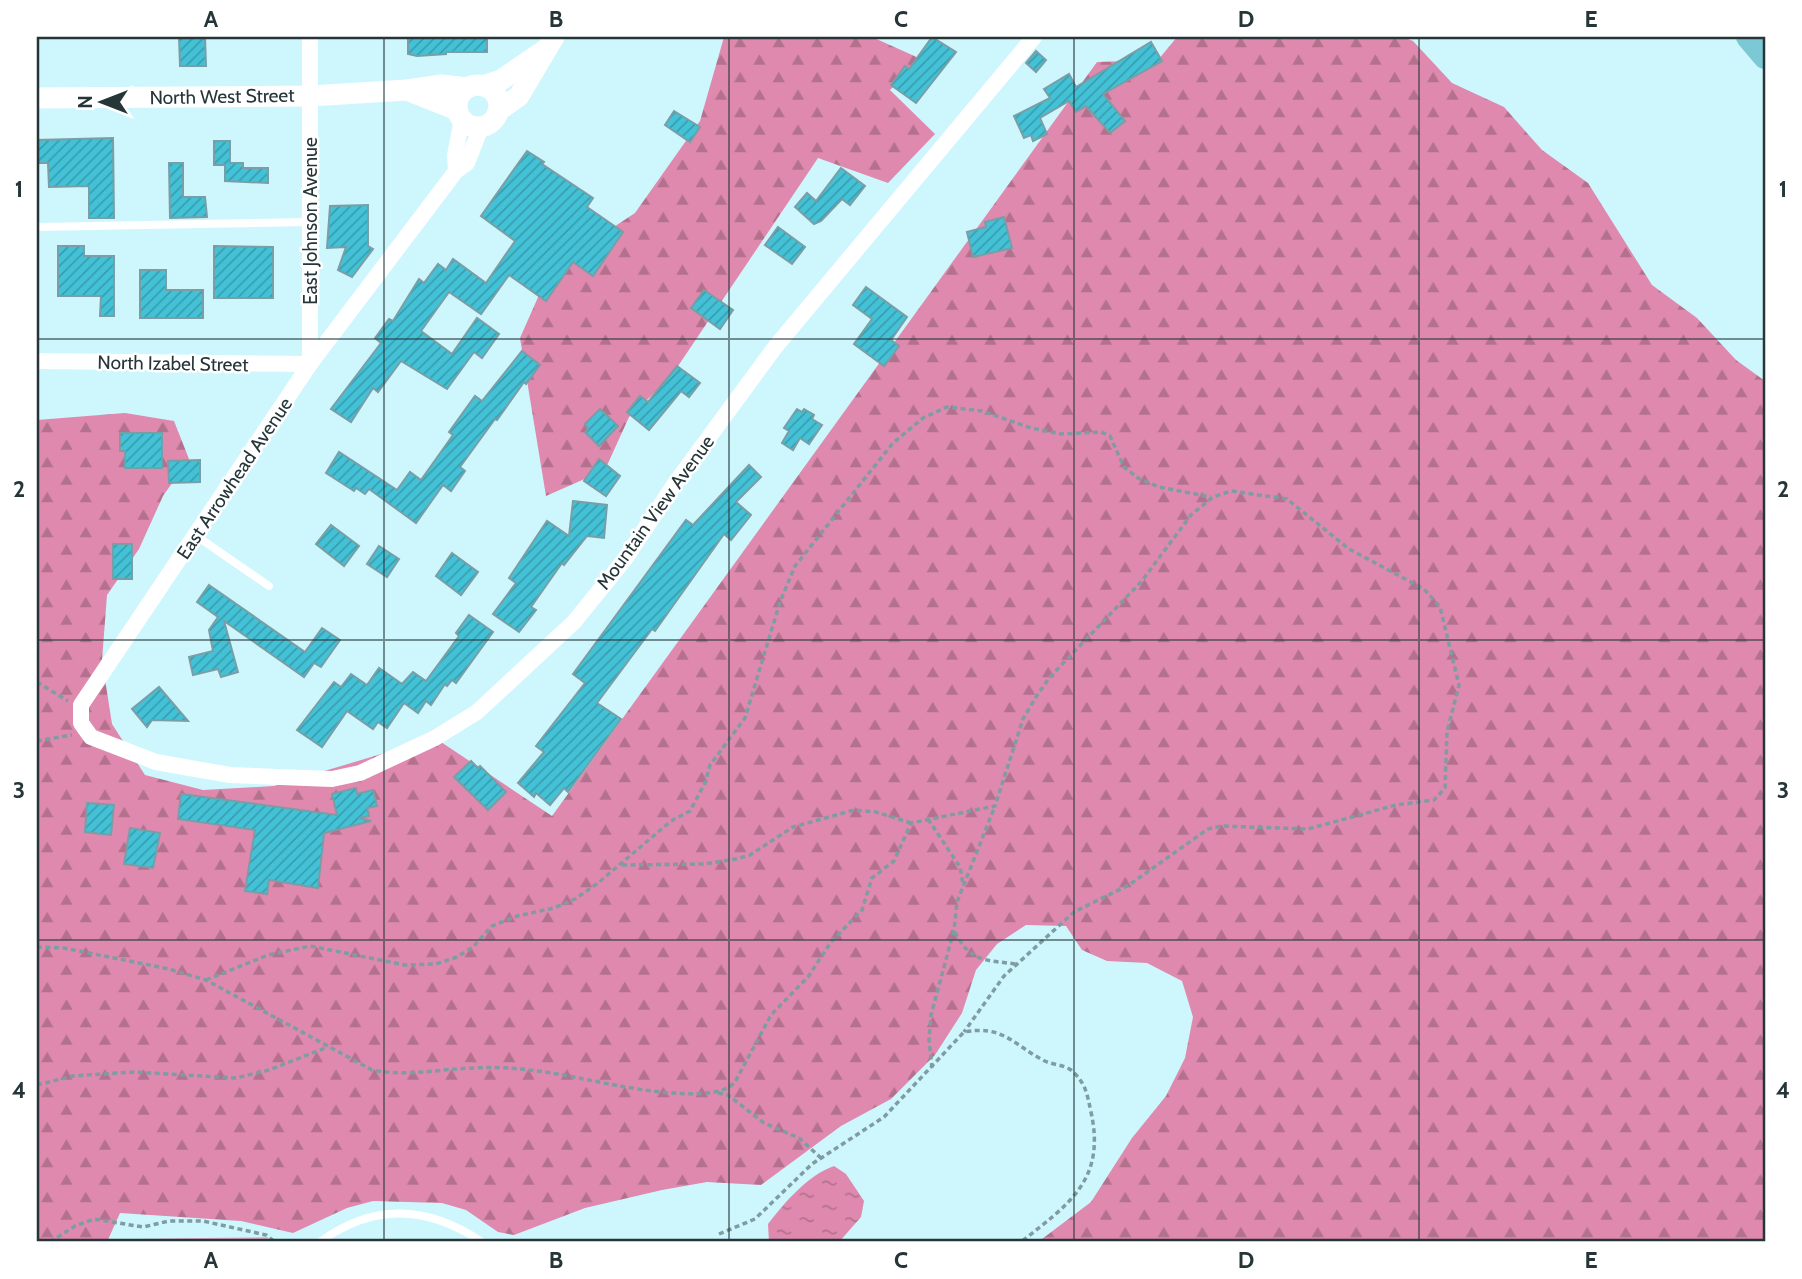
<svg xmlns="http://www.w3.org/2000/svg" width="1802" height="1279" font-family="Cabin,sans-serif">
	<defs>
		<pattern id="forest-firs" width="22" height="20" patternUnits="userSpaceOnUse" patternTransform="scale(1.75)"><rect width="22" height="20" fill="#de89ad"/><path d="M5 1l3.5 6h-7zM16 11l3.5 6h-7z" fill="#b4718e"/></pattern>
		<pattern id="water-ripples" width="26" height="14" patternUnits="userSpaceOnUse" patternTransform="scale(1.75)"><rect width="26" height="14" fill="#de89ad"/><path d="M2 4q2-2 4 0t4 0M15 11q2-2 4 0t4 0" fill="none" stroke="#b4718e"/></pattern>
		<pattern id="building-hatch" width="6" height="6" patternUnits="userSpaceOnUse" patternTransform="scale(1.75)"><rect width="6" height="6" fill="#43c2d7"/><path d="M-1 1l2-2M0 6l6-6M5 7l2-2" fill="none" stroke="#389eaf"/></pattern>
	</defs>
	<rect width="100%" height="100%" fill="#cef6fd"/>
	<g fill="url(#forest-firs)">
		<polygon points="724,37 872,37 921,59 890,90 935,134 888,183 818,158 670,378 629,417 605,470 546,496 520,338 543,286 585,246 635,213 700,121"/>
		<polygon points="1177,37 1403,37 1413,41 1452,83 1504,107 1542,150 1588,183 1652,285 1697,318 1736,360 1765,381 1765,1242 1038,1242 1091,1202 1132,1138 1166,1096 1185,1058 1193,1017 1182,981 1147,963 1107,961 1082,950 1066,926 1026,925 997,944 976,970 962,1013 935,1055 891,1099 841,1126 761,1185 707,1182 662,1190 585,1208 514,1235 498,1232 466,1210 442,1203 373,1201 347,1208 293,1233 241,1221 120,1213 107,1242 37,1242 37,420 125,413 174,421 189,459 163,496 139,549 107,595 102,660 112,724 145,775 203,790 274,786 435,738 552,816 1097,62 1158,60"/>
	</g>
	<polygon fill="#eeafc8" points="268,1237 269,1242 138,1242 138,1239"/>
	<path fill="url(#water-ripples)" d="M 834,1166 L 846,1174 L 864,1201 L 861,1217 L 839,1242 L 769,1242 L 768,1224 C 785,1202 808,1175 834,1166 Z"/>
	<g fill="url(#building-hatch)" stroke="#799ea5" stroke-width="2">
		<polygon points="179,37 205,37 206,66 180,66"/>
		<polygon points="408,37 487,37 487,52 446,52 446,54 417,56 408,54"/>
		<polygon points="932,37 956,52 916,103 891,85 905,66 909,69"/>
		<polygon points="1151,42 1162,61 1103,94 1125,121 1110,133 1086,106 1076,112 1069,101 1040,118 1047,134 1033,141 1031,135 1024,138 1014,116 1050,98 1044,89 1069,74 1076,87"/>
		<polygon points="1036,51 1046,60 1036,72 1026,63"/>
		<polygon points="674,111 700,127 690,142 665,125"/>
		<polygon points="113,138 114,218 89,218 89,186 49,187 48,163 37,163 37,140"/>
		<polygon points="214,141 230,141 230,163 243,163 243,168 268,168 268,183 225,181 225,165 214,165"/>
		<polygon points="527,151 544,162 542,164 593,198 587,207 623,232 593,276 573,262 546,301 509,275 481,314 449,292 421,331 452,354 477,318 499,334 482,358 474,352 447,389 401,361 378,392 373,388 351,422 331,409 381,343 375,338 389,319 393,321 419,279 424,283 438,264 446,270 453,259 486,283 515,241 481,216"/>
		<polygon points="169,163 183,163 183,197 205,197 207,217 170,218"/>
		<polygon points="841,168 865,186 850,205 842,199 821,221 814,224 795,207 807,193 816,201"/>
		<polygon points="368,205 368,246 373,249 352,277 338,270 346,247 327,248 330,206"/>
		<polygon points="1004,217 1012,248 973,257 967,232 986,227 985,222"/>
		<polygon points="778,227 805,247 792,264 765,245"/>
		<polygon points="58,246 84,246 84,256 114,256 114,316 100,316 101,296 58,296"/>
		<polygon points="214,246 273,247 273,298 214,298"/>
		<polygon points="140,270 166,270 166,290 203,290 203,318 140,318"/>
		<polygon points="866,287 907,317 891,340 899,346 884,366 854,344 872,319 853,305"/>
		<polygon points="704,290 733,310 720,329 691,308"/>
		<polygon points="522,351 540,365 526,384 524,382 497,420 495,419 460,467 465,471 451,491 443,485 416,523 369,489 365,494 356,488 354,491 326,473 339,452 397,490 410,472 421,480 453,435 449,432 475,396 482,401"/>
		<polygon points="677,366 700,383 689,397 681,391 649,430 627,412 640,396 648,402"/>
		<polygon points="600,409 618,426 599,446 585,432 588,429 585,424"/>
		<polygon points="797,409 802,412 804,409 814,415 812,419 822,425 809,444 800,438 793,450 782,443 789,431 784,428"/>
		<polygon points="120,433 162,433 162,468 125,468 125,451 120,451"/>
		<polygon points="599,459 620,476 606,496 584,481"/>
		<polygon points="200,460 200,482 169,483 168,461"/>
		<polygon points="749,465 761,477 736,502 751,515 731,540 724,534 655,631 652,629 597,703 621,719 568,792 564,788 550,805 536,793 534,797 518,783 544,752 536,746 585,683 573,674 686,520 693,525"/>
		<polygon points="573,501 607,505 604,538 587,536 564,565 562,563 531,607 536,610 519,632 493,614 516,583 509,578 547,521 569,536"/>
		<polygon points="331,525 359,546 344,566 316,544"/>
		<rect x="113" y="544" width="19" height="35"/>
		<polygon points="379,546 399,559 387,577 367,564"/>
		<polygon points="452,553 478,572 461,595 436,576"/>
		<polygon points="209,585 305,652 322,628 340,640 321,667 314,663 304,677 224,621 238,672 221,677 218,669 193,675 189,657 213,651 209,630 218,617 197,602"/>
		<polygon points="469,615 493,632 456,683 452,680 447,686 445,684 431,705 426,701 418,713 404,703 387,728 378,722 373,729 347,711 322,747 297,730 334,682 341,687 351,674 367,685 379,668 402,684 413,672 426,681 459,636 456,633"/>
		<polygon points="159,687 188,721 152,720 147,727 132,709"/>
		<polygon points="471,761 478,768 480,766 506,792 488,810 454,777"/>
		<polygon points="356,788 357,794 373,790 377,806 367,808 369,816 359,818 371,821 324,833 318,888 269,880 267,894 245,891 255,830 178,819 181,794 337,815 332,794"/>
		<polygon points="87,803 114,805 111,835 85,832"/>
		<polygon points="130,828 160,833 153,868 124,864"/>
	</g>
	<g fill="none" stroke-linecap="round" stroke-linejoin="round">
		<g stroke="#7f9ca1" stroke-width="3.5" stroke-dasharray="5 3.5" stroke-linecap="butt">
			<polyline points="37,682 68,701"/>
			<polyline points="37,741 72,735"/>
			<polyline points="928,819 960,867 963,884"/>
			<polyline points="622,865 704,864 736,859 750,855 793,827 854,810 876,812 911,823"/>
			<path d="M 955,932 C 970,962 985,960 1016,964"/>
			<path d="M 37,947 L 64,948 L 169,969 L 206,980 L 372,1070 C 408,1077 438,1069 473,1068 C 510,1066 543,1071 579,1078 C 610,1084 714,1108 735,1082 L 771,1015 L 808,977 L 831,942 L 862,910 L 872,878 L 894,861 L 911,823 L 995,806 L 1023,719 L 1036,697 L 1049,678 L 1141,582 L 1191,515 L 1213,497 L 1231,491 L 1287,499 L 1349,549 L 1424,589 L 1440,607 L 1459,685 L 1447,732 L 1445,788 L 1434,800 L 1396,805 L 1308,829 L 1221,826 L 1208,829 L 1129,885 L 1074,912 L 1004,976 L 964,1032"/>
			<polyline points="206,980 268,955 310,946 405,965 436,964 457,957 473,947 492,926 517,916 554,908 575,899 598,883 671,821 690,811 705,783 710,765 745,718 780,602 795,566 893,443 923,418 947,407 982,411 1031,428 1061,434 1101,432 1110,436 1124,467 1138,478 1159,487 1211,497"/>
			<polyline points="932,1068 929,1040 931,1015 954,930 957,902 995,806"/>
			<polyline points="37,1085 73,1076 134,1072 236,1078 269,1070 325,1048"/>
			<polyline points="718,1093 728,1095 764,1123 799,1138 821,1158"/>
			<path d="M 719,1234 L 755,1219 L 812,1164 L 884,1117 L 964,1032 C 1002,1025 1012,1043 1041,1059 C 1050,1065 1063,1064 1071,1070 C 1086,1083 1087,1094 1091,1112 C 1106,1180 1069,1204 1021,1242"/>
			<polyline points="50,1242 75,1226 94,1219 143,1227 169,1221 203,1221 266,1235 275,1242"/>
		</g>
		<g stroke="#fff" stroke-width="8">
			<polyline points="37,227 310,222"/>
			<polyline points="195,535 269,586"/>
			<path d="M 320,1242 C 373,1203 427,1205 482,1242"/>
		</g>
		<g stroke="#fff" stroke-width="16">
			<polyline points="310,37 310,364"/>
			<polyline points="481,127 467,163 456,171 310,364 81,705 81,723 91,737 156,762 230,775 332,779 360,773 435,738 477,712 574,622 625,559 676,482 776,346 1034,37"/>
			<polyline points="456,171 455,155 462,119"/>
			<polyline points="37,361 310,364"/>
		</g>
		<g stroke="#fff" stroke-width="21">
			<circle cx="478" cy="106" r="21"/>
			<polyline points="483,86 501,80 545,50"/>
			<polyline points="407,90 457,110"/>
			<polyline points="37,98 310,96 407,90 442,85 467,88"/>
			<polyline points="498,111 519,96 554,37"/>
		</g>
		<polyline stroke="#7cc8d4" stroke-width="24" points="1748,37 1765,57"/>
	</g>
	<path fill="none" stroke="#253538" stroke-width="2" stroke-opacity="0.55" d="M 384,37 L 384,1242M 729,37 L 729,1242M 1074,37 L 1074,1242M 1419,37 L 1419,1242M 37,339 L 1765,339M 37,640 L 1765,640M 37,940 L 1765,940"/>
	<g text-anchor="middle" stroke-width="5" stroke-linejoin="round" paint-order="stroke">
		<g font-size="19" fill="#253538" stroke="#fff">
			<text transform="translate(222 96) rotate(-1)" y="7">North West Street</text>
			<text transform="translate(310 221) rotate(-90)" y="7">East Johnson Avenue</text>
			<text transform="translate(173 363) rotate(1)" y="7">North Izabel Street</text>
			<text transform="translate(234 478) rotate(-56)" y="7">East Arrowhead Avenue</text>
			<text transform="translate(655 512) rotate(-54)" y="7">Mountain View Avenue</text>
		</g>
	</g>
	<rect width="1802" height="1279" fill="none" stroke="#ffffff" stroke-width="77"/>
	<g transform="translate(102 102) rotate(270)" stroke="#ffffff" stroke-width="5" paint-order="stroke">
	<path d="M0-5L12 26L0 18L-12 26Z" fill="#253538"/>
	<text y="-10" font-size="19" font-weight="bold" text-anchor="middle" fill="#253538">N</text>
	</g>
	<rect x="38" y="38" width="1726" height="1202" fill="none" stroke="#253538" stroke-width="2.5"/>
	<g font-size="23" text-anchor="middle" font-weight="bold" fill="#253538">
		<text x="211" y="27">A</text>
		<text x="556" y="27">B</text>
		<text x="901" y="27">C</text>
		<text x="1246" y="27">D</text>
		<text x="1591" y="27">E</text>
		<text x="19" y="197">1</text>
		<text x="1783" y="197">1</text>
		<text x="19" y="497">2</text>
		<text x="1783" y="497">2</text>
		<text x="19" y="798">3</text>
		<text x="1783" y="798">3</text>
		<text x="19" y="1098">4</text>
		<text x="1783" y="1098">4</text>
		<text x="211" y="1268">A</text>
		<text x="556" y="1268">B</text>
		<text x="901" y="1268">C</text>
		<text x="1246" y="1268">D</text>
		<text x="1591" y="1268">E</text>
	</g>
</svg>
